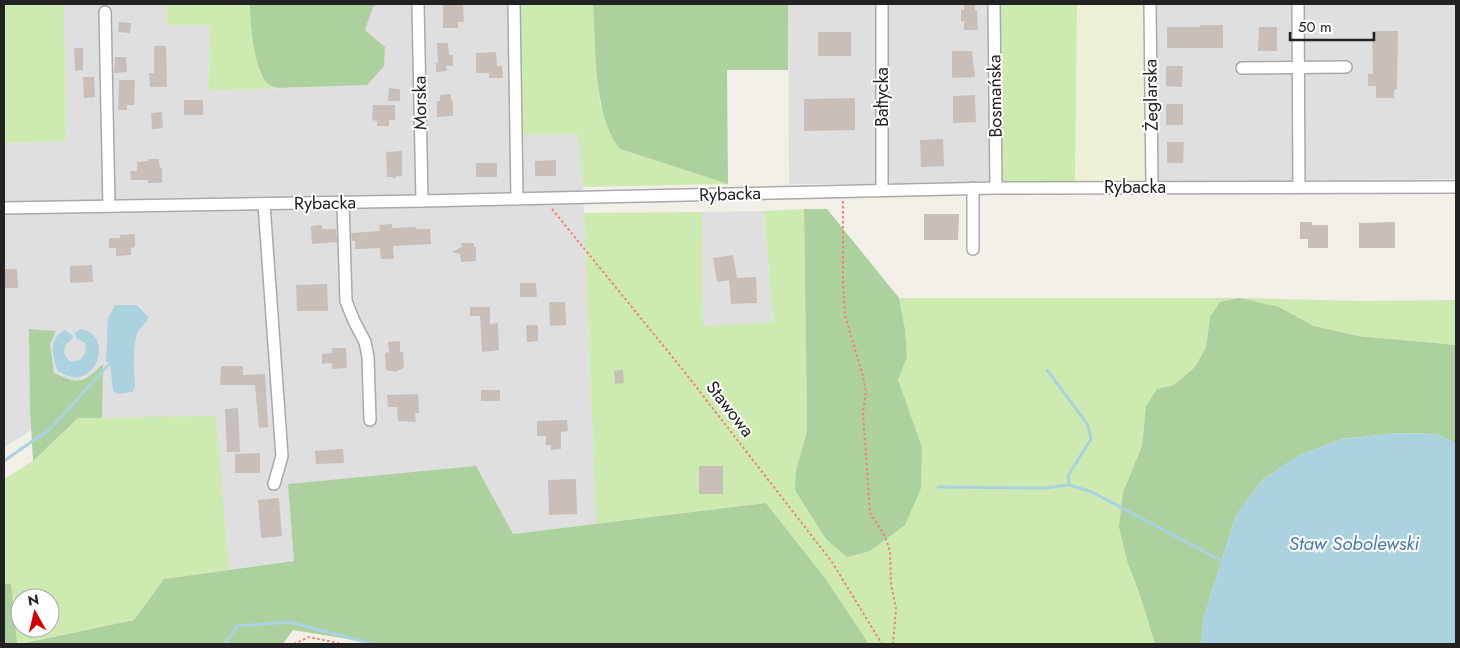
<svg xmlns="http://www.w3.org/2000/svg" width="1460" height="648" font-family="Jost,sans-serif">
	<rect width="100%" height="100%" fill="#f2efe9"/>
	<g fill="#e0dfdf">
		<polygon points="64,4 167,4 167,25 210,25 208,91 366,85 364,4 509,4 579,134 583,187 596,524 513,534 288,484 294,561 229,570 215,416 102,418 56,415 4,447 4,143 66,141"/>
		<polygon points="788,4 1001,4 1002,184 789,184"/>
		<polygon points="1154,4 1456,4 1456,179 1158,182"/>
		<polygon points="764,211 773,323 703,326 702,212"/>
	</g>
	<polygon fill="#eef0d5" points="1077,4 1154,4 1158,182 1075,183"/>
	<g fill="#cdebb0" fill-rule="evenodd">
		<polygon points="4,4 64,4 66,141 4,143"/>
		<polygon points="167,4 250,4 260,74 268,84 279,88 208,91 210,25 167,25"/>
		<polygon points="509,4 593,4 600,104 620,149 728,184 583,187 578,134 511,135"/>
		<polygon points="1001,4 1077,4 1075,183 1002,184"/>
		<polygon points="804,209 807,431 796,470 922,447 897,380 907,357 905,329 899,298 1240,298 1362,301 1456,300 1456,345 1358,336 1314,326 1279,307 1210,317 1206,347 1195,367 1174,385 1157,389 1146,406 1142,446 1123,492 1128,564 1140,595 1155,644 869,644 825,578 766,503 596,524 584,213 702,212 703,326 773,322 764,211"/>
		<path d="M 216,416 L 229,570 L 164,579 L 134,620 L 17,644 L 4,584 L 4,479 L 33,461 L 78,418 ZM 20,598 L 50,598 L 50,628 L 20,628 Z"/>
	</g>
	<g fill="#add19e">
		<path d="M 250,4 L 378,4 L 373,7 L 365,30 L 385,47 L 384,66 L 367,85 L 279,88 C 275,87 270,86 268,84 C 254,72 250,22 250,4 Z"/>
		<path d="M 593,4 L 788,4 L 788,70 L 727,70 L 728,184 L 620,149 C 593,117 596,46 593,4 Z"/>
		<polygon points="804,209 827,209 899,298 905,329 907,357 898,380 922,447 921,488 905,525 870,551 847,557 826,539 795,490 796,470 807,431"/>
		<polygon points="1240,298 1279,307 1314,326 1358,336 1456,345 1456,444 1437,434 1399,433 1342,439 1300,455 1264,478 1236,515 1204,617 1201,644 1155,644 1140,595 1128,564 1119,527 1123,492 1142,446 1146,406 1157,389 1174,385 1195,367 1206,347 1210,317 1220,302"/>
		<path d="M 29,329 L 56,331 L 50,344 L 54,373 C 80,385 82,384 103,364 L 102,418 L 78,418 L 33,461 L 30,408 Z"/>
		<polygon points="476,466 513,534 766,503 825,578 869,644 378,644 293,630 283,644 19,644 134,620 164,579 294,561 288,484"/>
		<polygon points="4,584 11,584 17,644 4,644"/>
	</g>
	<g fill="#aad3df">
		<path d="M 115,305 L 137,305 L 148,317 C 147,325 139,327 137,334 C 132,351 134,369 135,387 L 132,392 L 118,394 L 113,391 L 110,363 L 106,361 L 108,318 Z"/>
		<path d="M 80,329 C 110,332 102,380 73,377 C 68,377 63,373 58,371 C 52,356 48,339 65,330 L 72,335 L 73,338 L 65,346 L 64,354 L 70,362 L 80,360 L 86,351 L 85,343 L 76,338 L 75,333 Z"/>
		<polygon points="1399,433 1437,434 1456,444 1456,644 1201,644 1204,617 1236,515 1264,478 1300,455 1342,439"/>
	</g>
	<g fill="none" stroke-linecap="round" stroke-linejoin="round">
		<g stroke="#aad3df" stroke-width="3">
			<polyline points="1047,370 1088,425 1091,439 1068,476 1069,485"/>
			<polyline points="4,461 50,429 110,363"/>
			<polyline points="938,487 1045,488 1069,485 1092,492 1222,561"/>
			<polyline points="225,644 237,626 290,622 373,644"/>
		</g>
	</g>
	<g fill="#c7bfb8">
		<polygon points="443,4 463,4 464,22 458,22 458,28 443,28"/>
		<polygon points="964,4 975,4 975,10 977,10 978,30 964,30 964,21 961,21 961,10 964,10"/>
		<polygon points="119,22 131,23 130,33 118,32"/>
		<polygon points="1200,25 1223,25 1223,48 1167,48 1167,27 1200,27"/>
		<polygon points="1259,27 1277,27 1277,51 1258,51"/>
		<polygon points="1372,31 1398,31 1397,89 1394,90 1394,98 1376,98 1376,86 1368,86 1368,74 1373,74"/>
		<rect x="818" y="32" width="33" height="24"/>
		<polygon points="437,43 448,43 449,55 453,55 453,66 446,66 447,71 436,72 436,63 438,63"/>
		<polygon points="154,46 166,46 167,87 150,87 149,73 154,73"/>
		<polygon points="74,48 83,48 83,70 75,71"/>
		<polygon points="952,51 972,51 975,77 952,78"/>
		<polygon points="496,52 497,66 502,66 503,78 489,78 489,73 476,73 476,53"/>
		<polygon points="115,57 126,57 127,72 114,73"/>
		<polygon points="1166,66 1183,66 1182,87 1166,86"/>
		<polygon points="83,77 94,77 95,97 84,98"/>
		<polygon points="119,80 135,80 134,105 127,105 127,110 118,110"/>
		<polygon points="389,88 400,89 400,101 388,101"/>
		<polygon points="451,94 451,100 453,101 453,116 437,117 437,101 440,101 440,95"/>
		<polygon points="975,95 976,122 953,123 953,96"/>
		<polygon points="855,98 855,130 804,131 804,99"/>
		<rect x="184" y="100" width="19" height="15"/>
		<rect x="1166" y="104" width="17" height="21"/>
		<polygon points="373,105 395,105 395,120 389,120 389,126 377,126 377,121 372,120"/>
		<polygon points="162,112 163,128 152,129 151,113"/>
		<polygon points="943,139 944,166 921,167 920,140"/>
		<polygon points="1167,142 1184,142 1183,163 1167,163"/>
		<polygon points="402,151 402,176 397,176 394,179 392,177 387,177 386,152"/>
		<polygon points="148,159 159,159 160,168 162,168 162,183 148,183 148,180 131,180 130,171 137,171 137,162 148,161"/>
		<polygon points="556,160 556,176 535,176 535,161"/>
		<rect x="476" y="163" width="21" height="14"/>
		<polygon points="924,214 959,214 958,240 924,240"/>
		<polygon points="1300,222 1312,222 1312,225 1328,225 1328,248 1308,248 1308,239 1300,239"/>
		<polygon points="1395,222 1395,248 1359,248 1359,223"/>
		<polygon points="392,224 392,228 416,227 416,229 430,229 431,244 393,246 394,259 381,259 380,248 355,249 355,241 352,241 351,233 380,231 379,225"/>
		<polygon points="322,225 322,229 336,229 337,242 312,244 311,226"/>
		<polygon points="135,234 135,247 131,248 131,255 116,256 116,248 109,248 109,238 120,238 120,235"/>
		<polygon points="461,243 474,243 474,247 476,247 476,261 461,262 460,254 452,252 462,247"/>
		<polygon points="733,255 737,278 756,277 757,303 731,304 729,280 717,282 713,258"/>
		<polygon points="92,265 93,282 70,283 70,266"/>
		<polygon points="4,269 17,269 18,288 4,288"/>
		<polygon points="520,283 536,283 537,297 520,297"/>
		<polygon points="327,284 328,311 297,311 296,285"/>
		<polygon points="549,302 565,302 566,325 550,326"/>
		<polygon points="470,307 490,307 490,324 498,323 499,350 482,352 480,316 470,316"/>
		<polygon points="526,325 538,325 538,341 527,342"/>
		<polygon points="400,341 400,352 403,352 404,368 395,372 386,370 385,353 389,352 388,342"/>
		<polygon points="332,348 346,348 347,368 332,369 332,363 322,364 322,354 332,353"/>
		<polygon points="221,366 243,366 243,375 265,374 268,427 259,428 255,385 220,385"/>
		<polygon points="623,370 624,383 615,384 614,371"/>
		<rect x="481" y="390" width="19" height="11"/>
		<polygon points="418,394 419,413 415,413 416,422 398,421 397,407 388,407 387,395"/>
		<polygon points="238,408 240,452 227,452 225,409"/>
		<polygon points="567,420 568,431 561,432 561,449 551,450 551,445 546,445 546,436 537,436 537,421"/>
		<polygon points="343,449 344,463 316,464 315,451"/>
		<polygon points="260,453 260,473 235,473 235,454"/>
		<rect x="699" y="466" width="24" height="28"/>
		<polygon points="576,479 577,514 549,515 548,480"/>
		<polygon points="279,498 282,536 261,538 258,500"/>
	</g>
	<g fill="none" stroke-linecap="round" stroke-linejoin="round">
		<g stroke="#a9a9a9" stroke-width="14">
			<g id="minor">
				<polyline points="418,4 422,201"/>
				<polyline points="514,4 517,199"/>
				<polyline points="994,4 996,188"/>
				<polyline points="1150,4 1152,187"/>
				<polyline points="1298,4 1299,187"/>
				<polyline points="105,12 109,206"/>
				<polyline points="1242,68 1346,67"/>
				<polyline points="882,190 882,4"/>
				<polyline points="343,202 346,301 354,321 365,342 368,357 370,420"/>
				<polyline points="264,204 282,456 274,484"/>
				<polyline points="4,208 422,201 996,188 1456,187"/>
				<polyline points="973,249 973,188"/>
			</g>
		</g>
		<g stroke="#fa8072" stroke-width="2" stroke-dasharray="2.5 2.5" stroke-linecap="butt">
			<polyline points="843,201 843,282 845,315 862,373 866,391 863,413 870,513 885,536 890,551 891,584 896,609 893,644"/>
			<polyline points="552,209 683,370 832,562 882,644"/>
			<polyline points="294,644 309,637 342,644"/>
		</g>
		<use href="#minor" stroke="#fff" stroke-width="11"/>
	</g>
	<g text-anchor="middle" stroke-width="4" stroke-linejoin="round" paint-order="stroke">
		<g font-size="18" fill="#222" stroke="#fff">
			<text transform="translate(1151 95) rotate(-91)" y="6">Żeglarska</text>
			<text transform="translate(995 96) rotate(-91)" y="6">Bosmańska</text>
			<text transform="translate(882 97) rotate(-90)" y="6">Bałtycka</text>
			<text transform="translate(420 103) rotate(-91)" y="6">Morska</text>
			<text x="1135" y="193">Rybacka</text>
			<text transform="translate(730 194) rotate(-2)" y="6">Rybacka</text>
			<text transform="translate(325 203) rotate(-1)" y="6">Rybacka</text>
			<text transform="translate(730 409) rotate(52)" y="6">Stawowa</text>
		</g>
		<g font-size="19" font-style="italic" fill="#4a7aab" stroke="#fff">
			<text x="1354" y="550">Staw Sobolewski</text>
		</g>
	</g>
	<rect width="1460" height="648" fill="none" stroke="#222222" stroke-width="10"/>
	<g transform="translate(35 613) rotate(352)"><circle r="24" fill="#ffffff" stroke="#a7a7a7"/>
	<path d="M0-4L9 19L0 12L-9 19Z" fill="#d40000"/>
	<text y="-8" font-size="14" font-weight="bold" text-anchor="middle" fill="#222222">N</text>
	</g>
	<path d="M1290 32v8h84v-8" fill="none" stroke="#222222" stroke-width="2.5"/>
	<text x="1298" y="32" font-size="15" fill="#222222" stroke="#ffffff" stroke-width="4" paint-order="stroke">50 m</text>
</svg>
